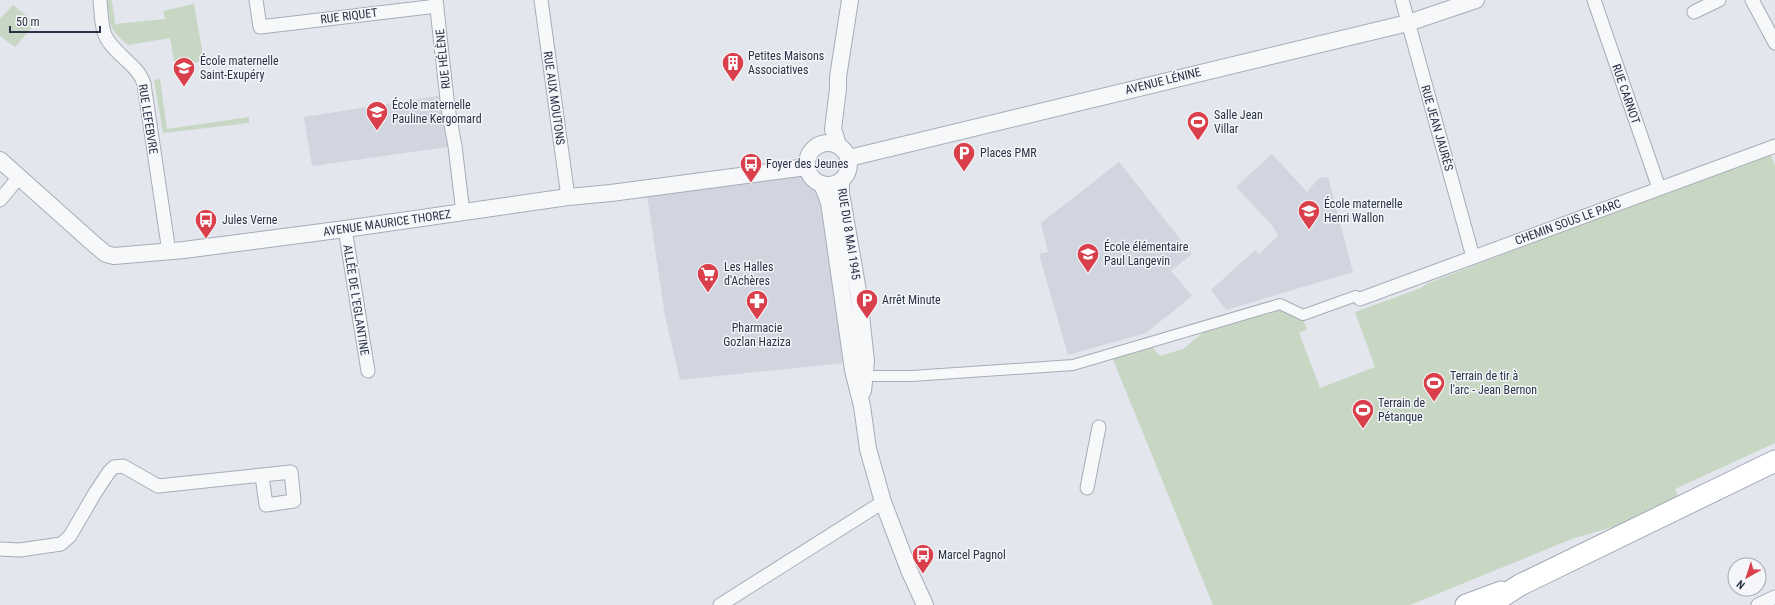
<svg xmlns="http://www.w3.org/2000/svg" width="1775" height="605" font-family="'Roboto Condensed',sans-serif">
	<rect width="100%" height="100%" fill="#e3e6ec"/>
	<g fill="#d1d5df">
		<polygon points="443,95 448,147 312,166 304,117"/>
		<polygon points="1272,154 1307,192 1319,178 1328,177 1353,272 1226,310 1211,290 1255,250 1259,254 1278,236 1272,225 1236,187"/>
		<polygon points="1119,162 1192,254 1171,271 1192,296 1146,333 1068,355 1039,254 1048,252 1041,223"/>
		<polygon points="807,167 841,193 859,297 844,363 680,380 665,316 646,188"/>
	</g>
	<g fill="#c7d7c4">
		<path d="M 107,0 L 112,0 L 115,24 L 165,19 L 163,11 L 194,4 L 204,61 L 175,66 L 170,38 L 128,45 C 107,27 111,26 107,0 Z"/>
		<polygon points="13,5 36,23 15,47 0,36 0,19"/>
		<polygon points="160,79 167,129 249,117 249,123 163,133 154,80"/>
		<polygon points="1769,152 1775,165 1775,443 1675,489 1683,506 1572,539 1410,605 1213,605 1112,357 1150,345 1160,356 1183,349 1207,329 1280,308 1302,317 1307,329 1299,333 1320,388 1375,367 1355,312 1421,288 1426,284"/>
	</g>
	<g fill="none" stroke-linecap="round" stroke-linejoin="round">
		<g stroke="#a7acb7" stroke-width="12">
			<polyline id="pedestrian" points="864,376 912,376 1073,365 1280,304 1303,315 1356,296"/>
		</g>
		<g stroke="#a7acb7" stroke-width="15">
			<g id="minor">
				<path d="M 100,0 C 101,11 101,25 105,35 C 113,54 138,64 144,84 L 169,252"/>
				<polyline points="256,0 260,27 437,6"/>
				<polyline points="436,0 448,108 455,146 463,213"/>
				<polyline points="541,0 568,197"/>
				<polyline points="1402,0 1473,257"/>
				<polyline points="1594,0 1659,188"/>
				<polyline points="1752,0 1775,43"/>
				<polyline points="1694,12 1719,0"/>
				<polyline points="0,200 19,177"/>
				<polyline points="345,229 368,371"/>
				<polyline points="1360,299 1775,146"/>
				<polyline points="1087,488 1099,427"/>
				<polyline points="0,549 20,550 61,544 70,536 95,493 109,472 114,467 123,466 158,486 291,472 294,501 266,505 262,476"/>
				<polyline points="720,605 883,502"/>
				<polyline points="1758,605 1775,597"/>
			</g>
		</g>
		<g stroke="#a7acb7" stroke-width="18">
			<g id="tertiary">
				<circle cx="828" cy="164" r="21"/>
				<polyline points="838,145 833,129 838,89 838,77 850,0"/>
				<polyline points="849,158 1408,23 1476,0"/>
				<polyline points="0,160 95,245 106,254 114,256 184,250 345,229 568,197 611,193 807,167"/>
				<polyline points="841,181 841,193 859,297 866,361 863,391"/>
				<polyline points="822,184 829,202 853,370 862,406 868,449 883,502 909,570 925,605"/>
			</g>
		</g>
		<g stroke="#a1a9b9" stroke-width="23">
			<g id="primary">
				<polyline points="1466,605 1501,592"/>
				<polyline points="1489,605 1520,585 1775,461"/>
			</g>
		</g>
		<use href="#pedestrian" stroke="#f7f8fa" stroke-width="10"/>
		<use href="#minor" stroke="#f7f8fa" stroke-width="13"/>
		<use href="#tertiary" stroke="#f7f8fa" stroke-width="16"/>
		<use href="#primary" stroke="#fff" stroke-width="21"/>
	</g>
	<defs>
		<g id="building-pin" transform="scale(1.15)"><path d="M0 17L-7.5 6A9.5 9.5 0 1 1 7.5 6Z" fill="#da404b" stroke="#f4f6f9"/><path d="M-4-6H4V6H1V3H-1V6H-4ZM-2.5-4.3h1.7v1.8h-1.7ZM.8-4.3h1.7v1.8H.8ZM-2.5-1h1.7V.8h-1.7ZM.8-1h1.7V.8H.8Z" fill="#fff"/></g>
		<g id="school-pin" transform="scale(1.15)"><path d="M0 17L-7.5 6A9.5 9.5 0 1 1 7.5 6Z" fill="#da404b" stroke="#f4f6f9"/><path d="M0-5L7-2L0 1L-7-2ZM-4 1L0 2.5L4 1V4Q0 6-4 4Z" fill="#fff"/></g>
		<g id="stadium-pin" transform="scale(1.15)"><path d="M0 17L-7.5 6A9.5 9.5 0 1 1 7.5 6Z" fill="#da404b" stroke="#f4f6f9"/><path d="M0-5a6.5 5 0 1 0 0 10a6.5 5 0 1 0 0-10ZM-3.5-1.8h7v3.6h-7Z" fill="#fff"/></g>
		<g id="parking-pin" transform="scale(1.15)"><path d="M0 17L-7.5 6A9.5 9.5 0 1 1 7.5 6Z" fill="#da404b" stroke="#f4f6f9"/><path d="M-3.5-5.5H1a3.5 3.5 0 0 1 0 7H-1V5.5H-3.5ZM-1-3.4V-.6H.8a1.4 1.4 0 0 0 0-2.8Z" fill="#fff"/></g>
		<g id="bus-pin" transform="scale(1.15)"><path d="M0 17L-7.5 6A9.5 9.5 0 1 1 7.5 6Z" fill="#da404b" stroke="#f4f6f9"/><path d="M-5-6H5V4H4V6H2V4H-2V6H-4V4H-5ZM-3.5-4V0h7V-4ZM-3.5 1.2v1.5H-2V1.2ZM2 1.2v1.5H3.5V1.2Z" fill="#fff"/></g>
		<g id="supermarket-pin" transform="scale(1.15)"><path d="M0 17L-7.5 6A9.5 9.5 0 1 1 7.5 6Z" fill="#da404b" stroke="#f4f6f9"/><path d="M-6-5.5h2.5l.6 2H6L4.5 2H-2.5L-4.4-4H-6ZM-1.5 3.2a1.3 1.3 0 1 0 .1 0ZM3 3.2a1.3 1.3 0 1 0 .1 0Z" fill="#fff"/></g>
		<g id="pharmacy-pin" transform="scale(1.15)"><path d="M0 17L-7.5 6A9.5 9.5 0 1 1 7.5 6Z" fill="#da404b" stroke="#f4f6f9"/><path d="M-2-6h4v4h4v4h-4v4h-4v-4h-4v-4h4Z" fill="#fff"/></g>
	</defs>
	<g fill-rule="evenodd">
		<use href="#building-pin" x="733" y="63"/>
		<use href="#school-pin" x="184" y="68"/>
		<use href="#school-pin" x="377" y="112"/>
		<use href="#stadium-pin" x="1198" y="122"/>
		<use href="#parking-pin" x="964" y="153"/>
		<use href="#bus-pin" x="751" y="164"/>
		<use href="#school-pin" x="1309" y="211"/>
		<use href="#bus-pin" x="206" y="220"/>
		<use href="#school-pin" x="1088" y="254"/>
		<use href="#supermarket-pin" x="708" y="274"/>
		<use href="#parking-pin" x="867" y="300"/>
		<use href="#pharmacy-pin" x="757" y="301"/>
		<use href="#stadium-pin" x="1434" y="383"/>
		<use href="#stadium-pin" x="1363" y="410"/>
		<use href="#bus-pin" x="923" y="555"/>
	</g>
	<g text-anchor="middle" stroke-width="3" stroke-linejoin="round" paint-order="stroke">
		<g font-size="12" fill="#293247" stroke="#f4f6f9">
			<text transform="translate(349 16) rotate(-7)" y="4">RUE RIQUET</text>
			<text transform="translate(443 59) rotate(-96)" y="4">RUE HÉLÈNE</text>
			<text transform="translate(1163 81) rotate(-14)" y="4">AVENUE LÉNINE</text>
			<text transform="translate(1626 94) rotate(71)" y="4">RUE CARNOT</text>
			<text transform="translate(554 98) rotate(82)" y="4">RUE AUX MOUTONS</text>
			<text transform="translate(148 119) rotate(81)" y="4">RUE LEFEBVRE</text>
			<text transform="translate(1437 128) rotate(74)" y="4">RUE JEAN JAURÈS</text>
			<text transform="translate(1568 222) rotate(-20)" y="4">CHEMIN SOUS LE PARC</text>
			<text transform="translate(387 223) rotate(-8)" y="4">AVENUE MAURICE THOREZ</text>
			<text transform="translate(849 234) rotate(81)" y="4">RUE DU 8 MAI 1945</text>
			<text transform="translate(356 300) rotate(81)" y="4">ALLÉE DE L'EGLANTINE</text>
		</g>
		<g font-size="12" fill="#293247" stroke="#f4f6f9" text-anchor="start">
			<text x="748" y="60">Petites Maisons<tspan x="748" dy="14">Associatives</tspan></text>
			<text x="200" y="65">École maternelle<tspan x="200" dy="14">Saint-Exupéry</tspan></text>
			<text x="392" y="109">École maternelle<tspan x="392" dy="14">Pauline Kergomard</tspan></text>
			<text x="1214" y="119">Salle Jean<tspan x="1214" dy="14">Villar</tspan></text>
			<text x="980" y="157">Places PMR</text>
			<text x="766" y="168">Foyer des Jeunes</text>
			<text x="1324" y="208">École maternelle<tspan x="1324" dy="14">Henri Wallon</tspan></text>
			<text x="222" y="224">Jules Verne</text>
			<text x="1104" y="251">École élémentaire<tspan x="1104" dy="14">Paul Langevin</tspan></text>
			<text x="724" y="271">Les Halles<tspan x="724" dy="14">d'Achères</tspan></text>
			<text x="882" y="304">Arrêt Minute</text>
			<text x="757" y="332" text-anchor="middle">Pharmacie<tspan x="757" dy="14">Gozlan Haziza</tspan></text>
			<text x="1450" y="380">Terrain de tir à<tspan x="1450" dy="14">l'arc - Jean Bernon</tspan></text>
			<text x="1378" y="407">Terrain de<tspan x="1378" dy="14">Pétanque</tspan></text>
			<text x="938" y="559">Marcel Pagnol</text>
		</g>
	</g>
	<g transform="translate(1747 577) rotate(219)"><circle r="19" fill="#f4f6f9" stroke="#a3a8b2"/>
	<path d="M0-3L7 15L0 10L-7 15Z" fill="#da404b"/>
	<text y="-6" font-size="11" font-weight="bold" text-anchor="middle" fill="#293247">N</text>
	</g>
	<path d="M10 26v6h90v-6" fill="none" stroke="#293247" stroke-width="2"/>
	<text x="16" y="26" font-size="12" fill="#293247" stroke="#f4f6f9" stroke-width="3" paint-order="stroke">50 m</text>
</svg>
